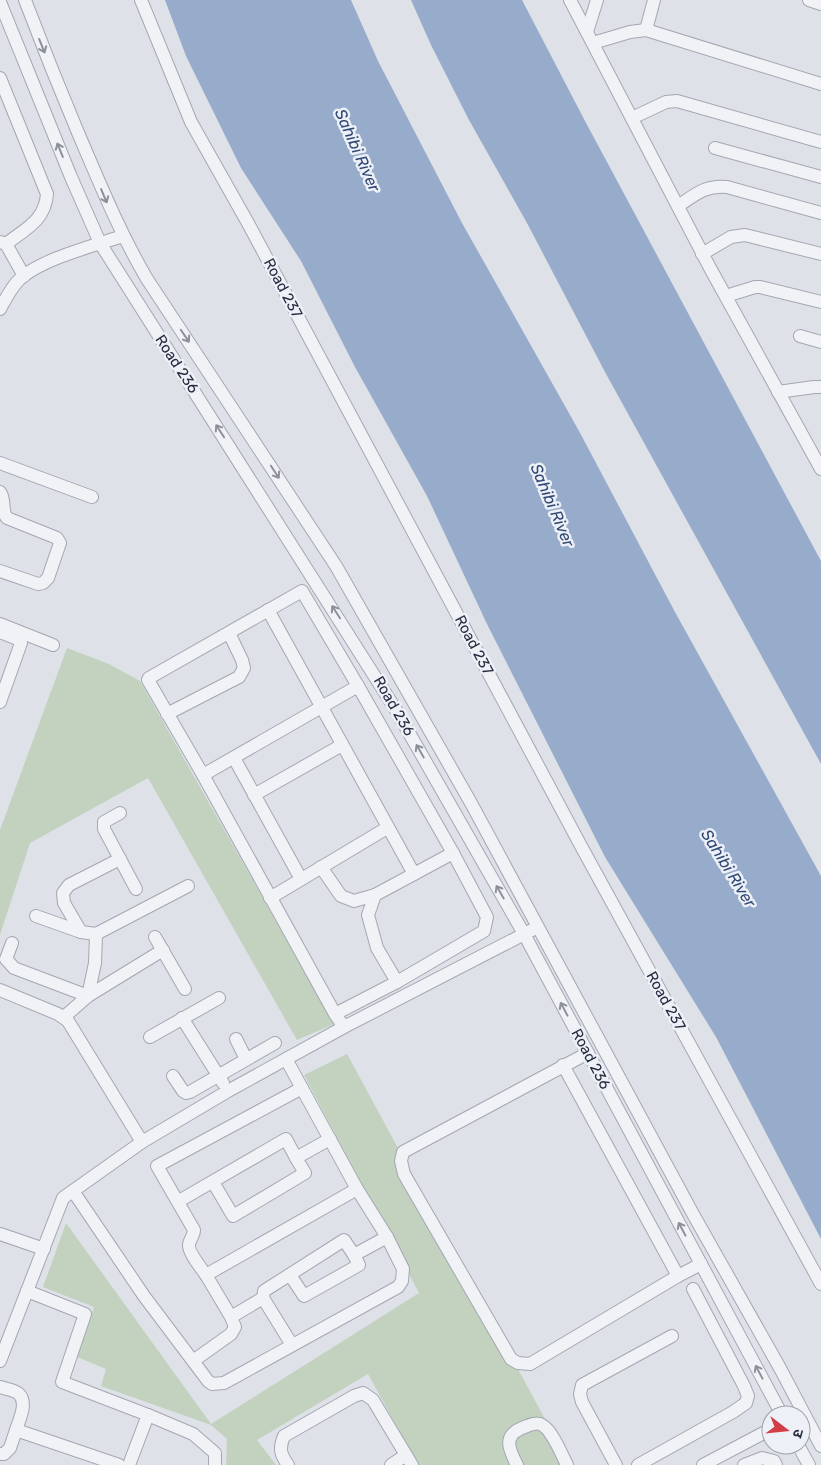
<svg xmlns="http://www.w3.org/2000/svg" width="821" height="1465" font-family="Rubik,'Noto Sans Devanagari',sans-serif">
	<rect width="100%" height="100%" fill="#dee1e8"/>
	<g fill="#c2d2bf">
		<polygon points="67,648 109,664 140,681 334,1024 297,1040 148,778 30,843 0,935 0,830"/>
		<polygon points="347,1054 570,1465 418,1465 368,1374 257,1440 276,1465 226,1465 227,1439 211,1425 101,1386 106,1369 77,1357 94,1307 43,1287 66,1223 211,1424 419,1293 304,1075"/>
	</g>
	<g fill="#97abca">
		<polygon points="165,0 351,0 378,61 462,223 579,431 675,612 821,876 821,1239 716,1037 605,857 487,624 427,496 355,367 301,261 241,168 186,56"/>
		<polygon points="411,0 522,0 585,121 821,561 821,764 605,372 527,223 469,120 431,45"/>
	</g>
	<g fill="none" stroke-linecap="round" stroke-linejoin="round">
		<g stroke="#a3a7b2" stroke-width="14">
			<g id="minor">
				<path d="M 25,0 C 42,45 60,90 79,135 C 100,184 120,233 147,279 L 336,566 L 471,803 L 693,1214 L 781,1370 L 821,1446"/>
				<polyline points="141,0 191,122 249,225 581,846 821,1284"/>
				<polyline points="570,0 710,268 821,469"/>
				<polyline points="809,0 821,4"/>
				<polyline points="0,2 71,177 100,243 396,710 524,934 782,1415"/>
				<polyline points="646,30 654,0"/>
				<polyline points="587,32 597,0"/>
				<polyline points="593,43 630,32 646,30 821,84"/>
				<path d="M 0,78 L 47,194 C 45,221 25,229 6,244"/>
				<polyline points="632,118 666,102 677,101 821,142"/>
				<polyline points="715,148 821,177"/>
				<path d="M 678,206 C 695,195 704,185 727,187 L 821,213"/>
				<polyline points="0,242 6,244 24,276"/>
				<polyline points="702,254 731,237 745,235 821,254"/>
				<polyline points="726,296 755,287 760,287 821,302"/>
				<path d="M 0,309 C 5,300 10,290 17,282 C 37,260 93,246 123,236"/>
				<polyline points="800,336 821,342"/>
				<polyline points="778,392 814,387 821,387"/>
				<polyline points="0,463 92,497"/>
				<path d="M 0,492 C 6,500 1,511 7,518 L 57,538 L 60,543 L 48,578 L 43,583 L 38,584 L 0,571"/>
				<polyline points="268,610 414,874"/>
				<polyline points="0,624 53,645"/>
				<polyline points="0,632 20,640 21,643 0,702"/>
				<polyline points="167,714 239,677 244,668 242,660 229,633"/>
				<polyline points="234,758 301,879"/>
				<polyline points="203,775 358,686"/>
				<polyline points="254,795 342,745"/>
				<polyline points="120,813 104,822 104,829 136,889"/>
				<polyline points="120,859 69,885 63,893 64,903 81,932 96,934 188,886"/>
				<polyline points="321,867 341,896 354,901 375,895"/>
				<polyline points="270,898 387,828"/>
				<polyline points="36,916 81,932"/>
				<polyline points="155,937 185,989"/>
				<polyline points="12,943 6,959 14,968 88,996"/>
				<polyline points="397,982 484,931 487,917 453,853"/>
				<polyline points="0,990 58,1014 68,1021 142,1142"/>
				<polyline points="88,996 95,963 96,934"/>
				<polyline points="335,1014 397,982 377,948 368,915 375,895 453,853 358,686 302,591 149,678 148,680 203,775 335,1014 344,1027"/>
				<polyline points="64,1017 88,996 163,950"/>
				<polyline points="182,1018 223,1083"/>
				<polyline points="150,1037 219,998"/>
				<polyline points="236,1039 246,1059"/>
				<polyline points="588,1053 403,1152 401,1161 404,1174 511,1359 518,1363 530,1364 678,1276 701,1264"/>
				<polyline points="563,1065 678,1276"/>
				<polyline points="173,1076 183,1091 186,1093 190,1092 275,1043"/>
				<path d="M 302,1088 L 157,1166 L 194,1230 C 194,1236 189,1240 189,1245 C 188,1252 202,1269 206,1275 L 357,1189"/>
				<polyline points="213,1182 233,1216 305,1173 296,1158"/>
				<polyline points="73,1191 144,1296 208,1381 212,1384 224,1383 398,1287 402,1281 403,1269 387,1237 357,1189 286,1059"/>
				<polyline points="179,1201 286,1139 296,1158 330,1139"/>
				<polyline points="0,1234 44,1249"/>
				<polyline points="206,1275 231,1317"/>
				<polyline points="290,1275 304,1296 359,1265 354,1255"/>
				<polyline points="27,1291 85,1314 62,1382 148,1415"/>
				<polyline points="263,1298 264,1291 344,1240 354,1255 387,1237"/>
				<polyline points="0,1361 63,1198 142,1142 228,1091 344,1027 532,930"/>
				<polyline points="193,1361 231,1334 235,1327 231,1317 263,1298 292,1345"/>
				<path d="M 0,1387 C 6,1389 15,1390 19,1394 C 28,1403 19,1420 16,1430 L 119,1465"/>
				<polyline points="798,1445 809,1465"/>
				<polyline points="0,1454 4,1454 10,1448 16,1430"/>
				<polyline points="129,1465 148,1415 193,1434 215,1453 215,1465"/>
				<path d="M 288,1465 C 280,1454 279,1448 284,1436 L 354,1396 L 363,1393 L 373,1400 L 412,1465"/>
				<polyline points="391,1465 406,1455"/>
				<path d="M 517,1465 C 507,1446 503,1434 527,1426 C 532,1424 538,1422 542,1425 C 552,1430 562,1455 567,1465"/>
				<polyline points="616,1465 582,1402 580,1394 582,1385 672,1336"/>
				<polyline points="638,1465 733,1412 746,1403 748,1396 744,1386 693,1289"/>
				<polyline points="703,1465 771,1429"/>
				<polyline points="744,1465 762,1458 774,1461 776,1465"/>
			</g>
		</g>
		<use href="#minor" stroke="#f1f2f6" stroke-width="12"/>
	</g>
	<defs><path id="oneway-shaft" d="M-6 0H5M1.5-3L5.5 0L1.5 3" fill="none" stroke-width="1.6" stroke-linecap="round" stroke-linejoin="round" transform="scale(1.25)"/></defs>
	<g stroke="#8c909b">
		<use href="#oneway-shaft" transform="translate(42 46) rotate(68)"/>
		<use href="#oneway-shaft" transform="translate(60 150) rotate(-112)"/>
		<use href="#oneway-shaft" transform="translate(104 196) rotate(67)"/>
		<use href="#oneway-shaft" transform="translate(185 336) rotate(56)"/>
		<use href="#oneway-shaft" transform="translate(220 431) rotate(-123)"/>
		<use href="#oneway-shaft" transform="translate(275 472) rotate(57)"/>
		<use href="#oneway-shaft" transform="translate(336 612) rotate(-123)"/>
		<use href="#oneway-shaft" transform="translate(420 751) rotate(-120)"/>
		<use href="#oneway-shaft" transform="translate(500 892) rotate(-120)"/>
		<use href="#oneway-shaft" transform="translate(564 1009) rotate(-118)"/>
		<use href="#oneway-shaft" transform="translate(682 1229) rotate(-118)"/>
		<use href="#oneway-shaft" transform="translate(759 1372) rotate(-118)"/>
	</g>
	<g text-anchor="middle" stroke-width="5" stroke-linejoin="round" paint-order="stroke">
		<g font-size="15" fill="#272d40" stroke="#edf0f6">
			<text transform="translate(283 288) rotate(62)" y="5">Road 237</text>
			<text transform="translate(177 364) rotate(57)" y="5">Road 236</text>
			<text transform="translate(474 645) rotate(62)" y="5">Road 237</text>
			<text transform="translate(394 706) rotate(60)" y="5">Road 236</text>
			<text transform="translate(666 1001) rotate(61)" y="5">Road 237</text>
			<text transform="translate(591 1059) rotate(62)" y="5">Road 236</text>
		</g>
		<g font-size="16" font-style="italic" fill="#2f4875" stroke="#edf0f6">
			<text transform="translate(358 150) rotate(66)" y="6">Sahibi River</text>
			<text transform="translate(553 505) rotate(67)" y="6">Sahibi River</text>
			<text transform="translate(729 868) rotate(58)" y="6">Sahibi River</text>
		</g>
	</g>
	<g transform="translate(786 1430) rotate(106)"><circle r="24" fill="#edf0f6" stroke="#9ea2ad"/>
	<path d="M0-4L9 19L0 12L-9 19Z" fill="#d33d45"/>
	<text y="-8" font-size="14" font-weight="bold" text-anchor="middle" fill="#272d40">उ</text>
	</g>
</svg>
